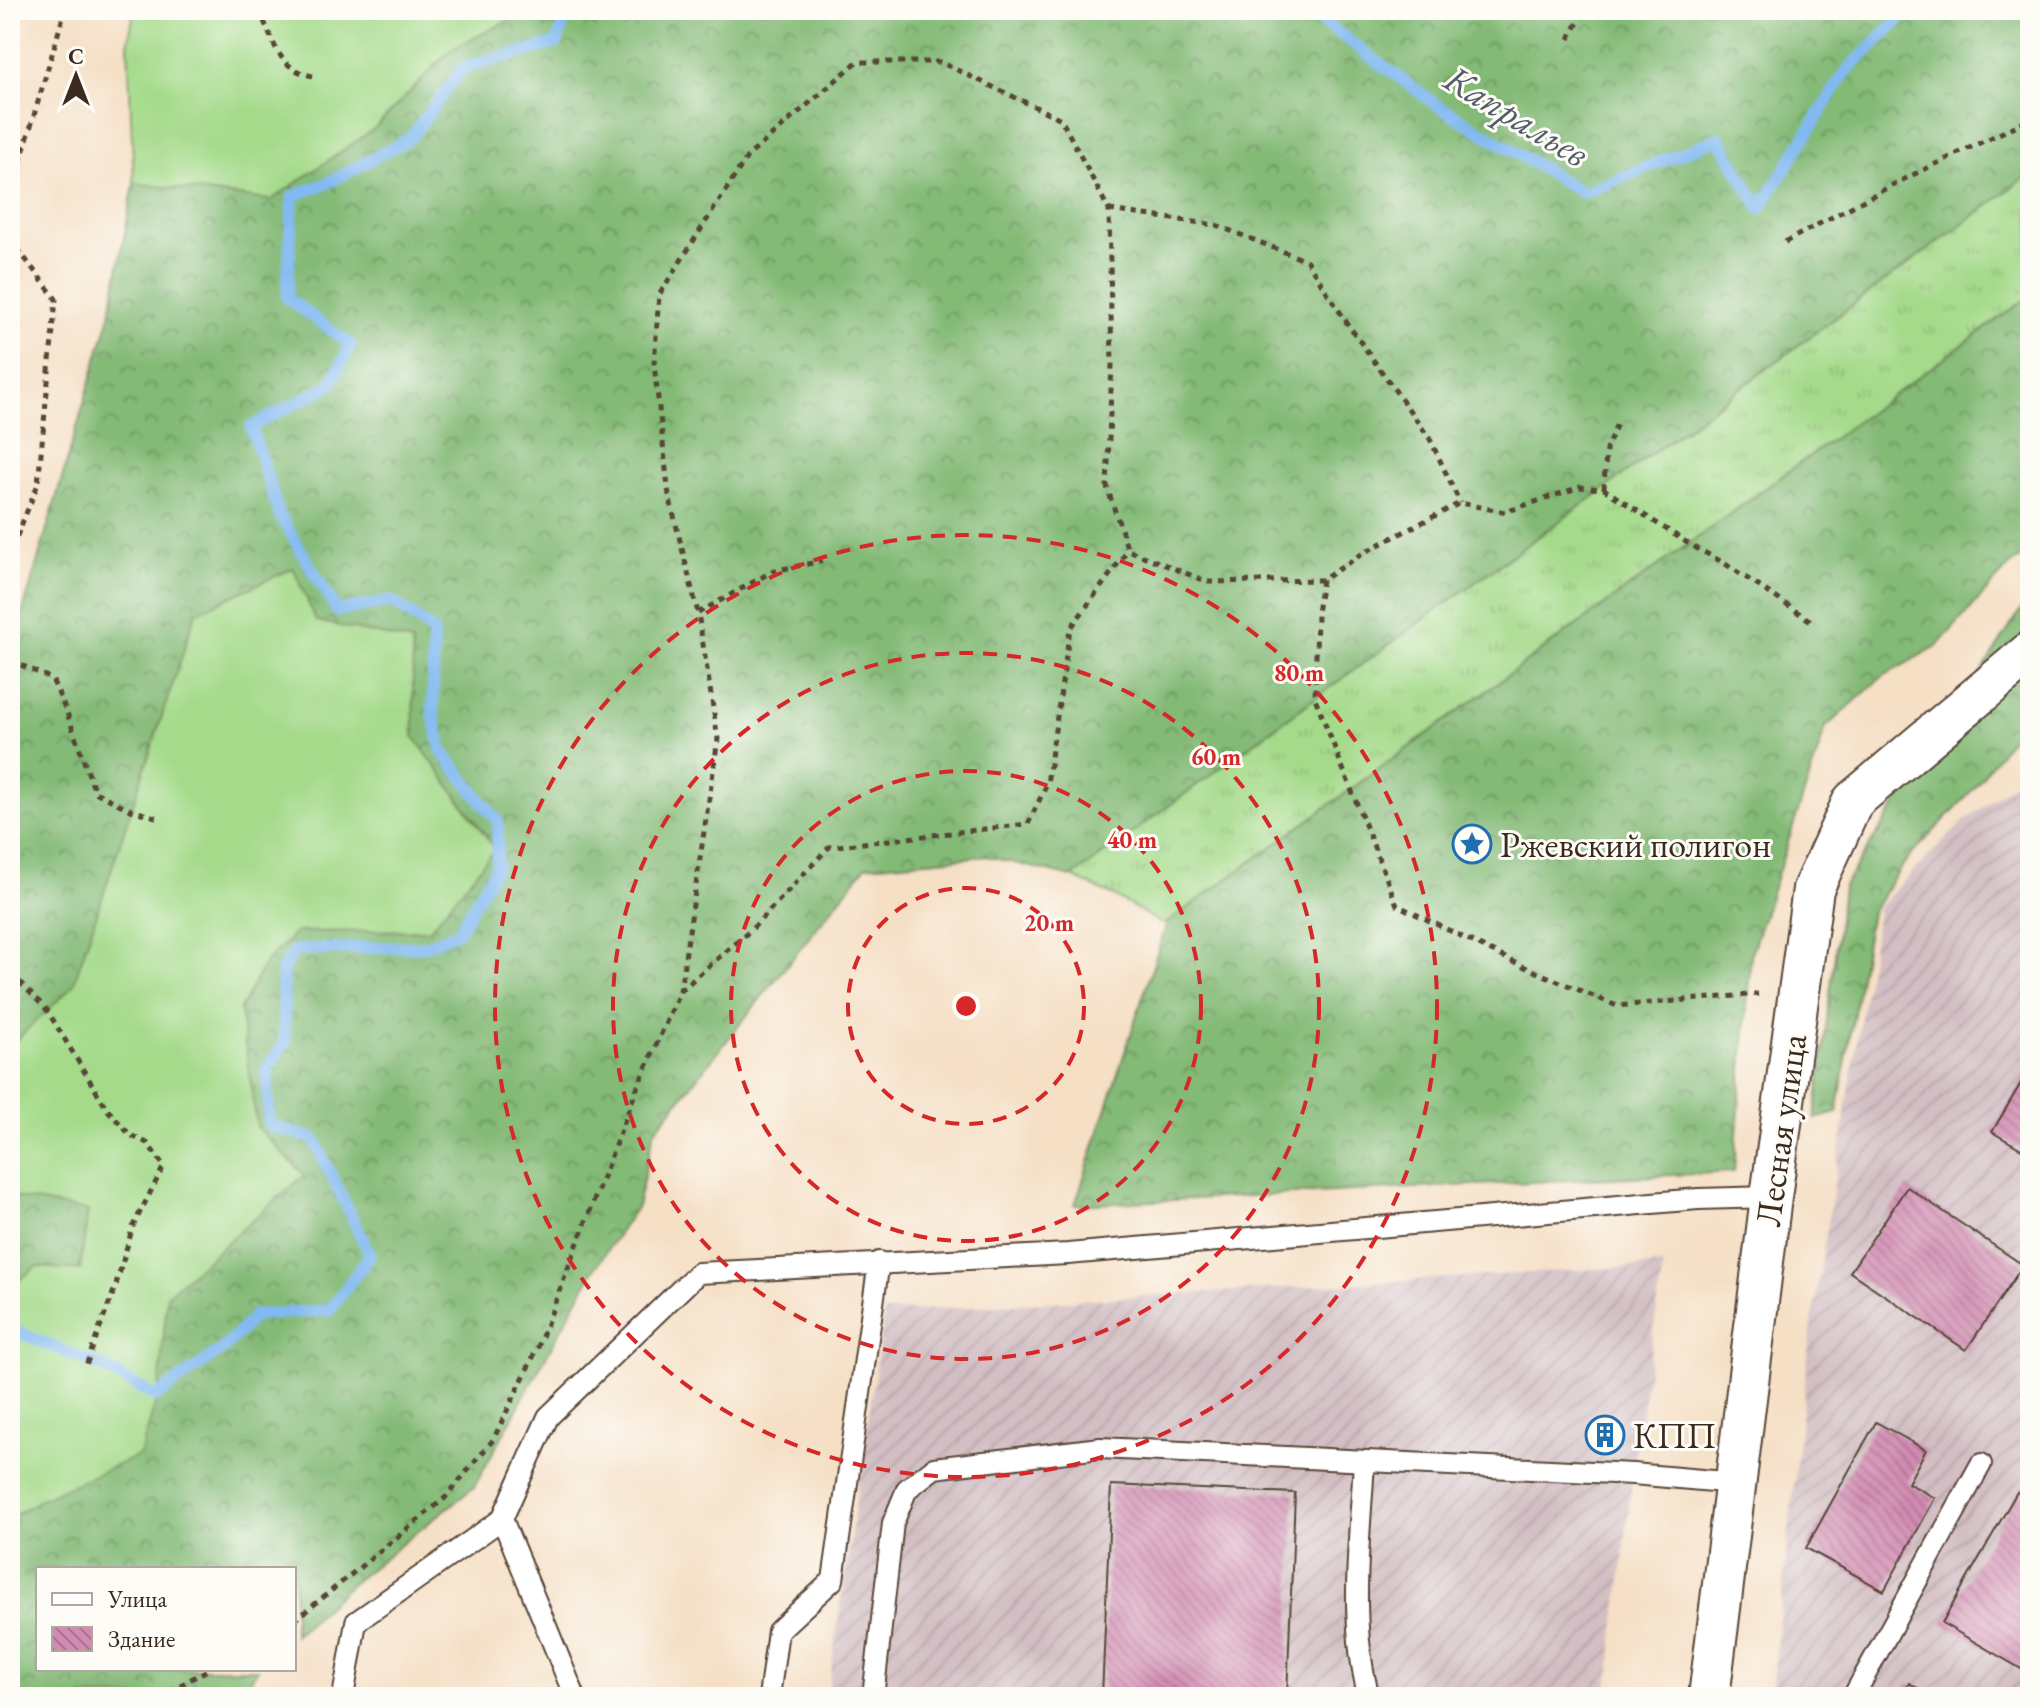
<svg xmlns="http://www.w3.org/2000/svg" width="2040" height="1707" font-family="'EB Garamond',serif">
	<defs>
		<pattern id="industrial-furrows" width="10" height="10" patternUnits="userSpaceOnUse" patternTransform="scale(2)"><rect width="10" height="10" fill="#d2bec3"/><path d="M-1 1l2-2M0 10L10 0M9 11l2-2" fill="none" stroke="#b5a3a7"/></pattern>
		<pattern id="grass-tufts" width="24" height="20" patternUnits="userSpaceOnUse" patternTransform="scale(2)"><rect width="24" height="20" fill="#a4da8a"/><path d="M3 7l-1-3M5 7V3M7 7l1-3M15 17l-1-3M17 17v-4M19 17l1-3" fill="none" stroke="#8ebb77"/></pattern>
		<pattern id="forest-crowns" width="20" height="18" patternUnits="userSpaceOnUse" patternTransform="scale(2)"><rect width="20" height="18" fill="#83ba76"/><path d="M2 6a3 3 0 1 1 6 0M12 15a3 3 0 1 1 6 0" fill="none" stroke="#6c9760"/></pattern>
		<pattern id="building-back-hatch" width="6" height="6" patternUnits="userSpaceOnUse" patternTransform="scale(2)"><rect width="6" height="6" fill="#d28bb2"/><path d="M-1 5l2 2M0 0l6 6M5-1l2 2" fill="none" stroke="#ac7290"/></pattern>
	</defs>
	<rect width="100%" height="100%" fill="#fdfcf7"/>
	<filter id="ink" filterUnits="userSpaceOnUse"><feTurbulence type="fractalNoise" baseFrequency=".0125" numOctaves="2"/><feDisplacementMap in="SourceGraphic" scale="16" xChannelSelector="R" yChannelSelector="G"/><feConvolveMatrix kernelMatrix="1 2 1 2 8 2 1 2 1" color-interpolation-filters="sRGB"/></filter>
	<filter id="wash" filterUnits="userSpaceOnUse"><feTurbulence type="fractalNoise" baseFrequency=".006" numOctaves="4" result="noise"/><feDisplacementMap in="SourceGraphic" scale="32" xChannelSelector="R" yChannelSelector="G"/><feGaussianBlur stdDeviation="1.8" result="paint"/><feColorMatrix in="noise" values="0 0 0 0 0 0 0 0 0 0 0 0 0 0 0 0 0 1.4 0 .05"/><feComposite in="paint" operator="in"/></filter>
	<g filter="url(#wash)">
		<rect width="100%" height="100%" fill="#f5dfc5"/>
		<g fill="url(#industrial-furrows)">
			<polygon points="2030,770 2030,1697 1771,1697 1811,1328 1879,906 1961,824"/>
			<polygon points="1663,1265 1633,1474 1607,1697 827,1697 884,1312"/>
		</g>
		<polygon fill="url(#grass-tufts)" stroke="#708254" stroke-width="2" points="2030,174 2030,296 1167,923 1162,924 1112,895 1072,877 1315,698 1604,489"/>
		<g fill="url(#forest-crowns)" stroke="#5f724a" stroke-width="2">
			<polygon points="529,10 2030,10 2030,174 1604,489 1315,698 1072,877 986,856 866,866 654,1132 637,1206 592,1273 474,1487 351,1584 294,1636 294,1569 38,1569 38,1669 258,1669 239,1697 10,1697 10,1518 43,1498 159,1391 167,1295 304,1175 257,1127 240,1009 266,961 296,932 429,930 495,848 414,737 412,642 316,621 293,568 196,613 73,986 10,1046 10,644 18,628 110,315 134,183 271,200 375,128 450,50"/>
			<polygon points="2030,296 2030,550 2009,566 1937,646 1882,677 1826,727 1751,954 1734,1172 1075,1205 1167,923"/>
			<polygon points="2030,596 2030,712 1975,787 1905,862 1871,912 1837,1113 1815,1119 1843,887"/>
			<polygon points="10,1196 88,1211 80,1270 36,1267 10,1288"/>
		</g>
		<g fill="#a4da8a" stroke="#708254" stroke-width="2">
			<polygon points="134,10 529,10 450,50 375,128 271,200 134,183 128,45"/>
			<polygon points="293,568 316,621 412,642 414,737 495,849 429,930 296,932 266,961 240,1009 257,1127 304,1175 167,1295 159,1391 140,1455 43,1498 10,1518 10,1288 36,1267 80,1270 88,1211 10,1196 10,1046 73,986 196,613"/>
		</g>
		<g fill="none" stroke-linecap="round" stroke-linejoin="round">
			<g stroke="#82b9f2" stroke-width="12">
				<polyline points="1307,10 1437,105 1583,193 1719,138 1760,209 1845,73 1903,15 1904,10"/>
				<polyline points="10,1329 105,1368 156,1397 225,1347 255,1315 330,1310 370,1255 314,1139 269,1125 267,1070 285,1041 282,970 295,950 425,946 458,932 497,865 498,822 442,751 433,712 433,631 392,601 337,611 279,514 251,427 330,385 351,345 287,298 293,196 330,182 410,138 463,68 557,43 567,10"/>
			</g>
		</g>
		<g id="blocks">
			<g fill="url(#building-back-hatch)">
				<polygon points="2030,1068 2030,1154 1992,1132"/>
				<polygon points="1907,1187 2023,1265 1966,1350 1850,1272"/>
				<polygon points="1876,1422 1926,1450 1908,1483 1935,1498 1884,1591 1806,1548"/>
				<polygon points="1597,1427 1613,1427 1612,1443 1597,1443"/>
				<polygon points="1111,1485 1295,1493 1287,1697 1102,1697"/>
				<polygon points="2017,1492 2030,1500 2030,1674 1942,1623"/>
				<polygon points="1909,1683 1933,1697 1901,1697"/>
			</g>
		</g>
	</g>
	<g filter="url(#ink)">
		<use href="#blocks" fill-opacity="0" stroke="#574537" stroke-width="2"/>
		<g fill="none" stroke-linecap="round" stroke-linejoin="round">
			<g stroke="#574537" stroke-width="24">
				<g id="lane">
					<path d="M 1364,1461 C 1360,1539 1348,1621 1369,1697"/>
					<polyline points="502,1519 575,1697"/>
					<polyline points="343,1697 356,1622 502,1519 548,1417 698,1273 1068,1254 1698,1199 1771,1197"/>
					<polyline points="769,1697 778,1631 833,1580 879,1262"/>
					<polyline points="873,1697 893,1523 907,1489 934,1468 1100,1448 1633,1474 1736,1483"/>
					<polyline points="1853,1697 1981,1464"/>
				</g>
			</g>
			<g stroke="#574537" stroke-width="44">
				<polyline id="street" points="1709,1697 1771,1197 1813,889 1853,801 2030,652"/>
			</g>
			<g stroke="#574537" stroke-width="5" stroke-dasharray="6 6" stroke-linecap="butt">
				<path d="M 259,10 C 275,43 277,71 318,77"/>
				<polyline points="1569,39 1585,10"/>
				<polyline points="10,197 65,10"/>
				<polyline points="1109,210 1216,225 1307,261 1349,326 1430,439 1460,503"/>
				<polyline points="10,239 56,299 38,484 10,553"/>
				<polyline points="1785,242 1900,181 2030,119"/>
				<polyline points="1604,489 1606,450 1618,421"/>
				<polyline points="1322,580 1317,613 1315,698 1397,905 1520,965 1617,1006 1758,994"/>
				<polyline points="698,613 773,571 822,561"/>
				<polyline points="10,660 52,679 67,713 95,792 131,810 159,818"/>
				<polyline points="10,975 16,978 47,1010 107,1109 130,1135 147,1143 164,1166 133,1226 116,1285 85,1368"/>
				<polyline points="680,991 752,929 829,847 1028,824 1047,784 1070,629 1128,550"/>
				<polyline points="294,1621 445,1498 493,1440 538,1347 637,1088 680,991 718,739 698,613 669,496 654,364 659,295 747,157 857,62 940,62 1061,119 1109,210 1112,364 1107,487 1128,550 1208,582 1322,580 1365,552 1460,503 1505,512 1580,487 1604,489 1689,544 1724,563 1811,621"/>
				<polyline points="159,1697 209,1669"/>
			</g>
			<use href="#lane" stroke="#fff" stroke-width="20"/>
			<use href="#street" stroke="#fff" stroke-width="40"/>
		</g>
	</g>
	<g fill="none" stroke="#d62828" stroke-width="4" stroke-dasharray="14 10">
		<circle cx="966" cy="1006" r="118"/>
		<circle cx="966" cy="1006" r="235"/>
		<circle cx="966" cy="1006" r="353"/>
		<circle cx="966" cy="1006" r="471"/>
	</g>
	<defs>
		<g id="sight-ring" transform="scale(2)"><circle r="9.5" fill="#fdfcf7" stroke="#1f6fb2" stroke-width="1.5"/><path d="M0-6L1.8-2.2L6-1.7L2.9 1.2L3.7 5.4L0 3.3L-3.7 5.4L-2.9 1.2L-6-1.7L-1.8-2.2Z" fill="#1f6fb2"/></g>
		<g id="building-ring" transform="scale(2)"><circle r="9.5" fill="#fdfcf7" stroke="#1f6fb2" stroke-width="1.5"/><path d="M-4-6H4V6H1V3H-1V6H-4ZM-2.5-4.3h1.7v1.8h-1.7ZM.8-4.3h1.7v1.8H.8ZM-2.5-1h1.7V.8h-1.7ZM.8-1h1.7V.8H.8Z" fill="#1f6fb2"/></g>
	</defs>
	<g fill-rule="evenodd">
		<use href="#sight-ring" x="1472" y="844"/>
		<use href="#building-ring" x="1605" y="1435"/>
	</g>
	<g text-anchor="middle" stroke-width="6" stroke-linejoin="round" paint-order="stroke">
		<g font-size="36" fill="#3b2a1e" stroke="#fdfcf7" text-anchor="start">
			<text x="1500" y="857">Ржевский полигон</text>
			<text x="1633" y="1448">КПП</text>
		</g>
		<g font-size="36" fill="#3b2a1e" stroke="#fdfcf7">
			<text transform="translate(1780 1130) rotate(-82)" y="13">Лесная улица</text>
		</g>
		<g font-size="38" font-style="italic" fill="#545c68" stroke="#fdfcf7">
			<text transform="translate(1517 116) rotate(31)" y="13">Капральев</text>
		</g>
	</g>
	<circle cx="966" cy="1006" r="12" fill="#d62828" stroke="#fdfcf7" stroke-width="4"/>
	<g font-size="24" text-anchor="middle" font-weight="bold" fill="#d62828" stroke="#fdfcf7" stroke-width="6" stroke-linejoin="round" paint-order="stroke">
		<text x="1299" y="681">80 m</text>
		<text x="1216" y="765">60 m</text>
		<text x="1132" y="848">40 m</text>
		<text x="1049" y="931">20 m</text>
	</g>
	<rect width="2040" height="1707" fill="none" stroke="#fdfcf7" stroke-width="40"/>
	<rect x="36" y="1567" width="260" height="104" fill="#fdfcf7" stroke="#afa8a0" stroke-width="2"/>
	<rect x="52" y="1593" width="40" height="12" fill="#ffffff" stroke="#afa8a0" stroke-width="2"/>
	<text x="108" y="1607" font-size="24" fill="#3b2a1e">Улица</text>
	<rect x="52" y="1627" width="40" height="24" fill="url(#building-back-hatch)" stroke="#afa8a0" stroke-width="2"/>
	<text x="108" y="1647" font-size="24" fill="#3b2a1e">Здание</text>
	<g transform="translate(76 76)" stroke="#fdfcf7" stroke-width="6" paint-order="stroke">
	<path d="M0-6L14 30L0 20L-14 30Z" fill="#3b2a1e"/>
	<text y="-12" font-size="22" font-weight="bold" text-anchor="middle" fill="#3b2a1e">С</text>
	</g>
</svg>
